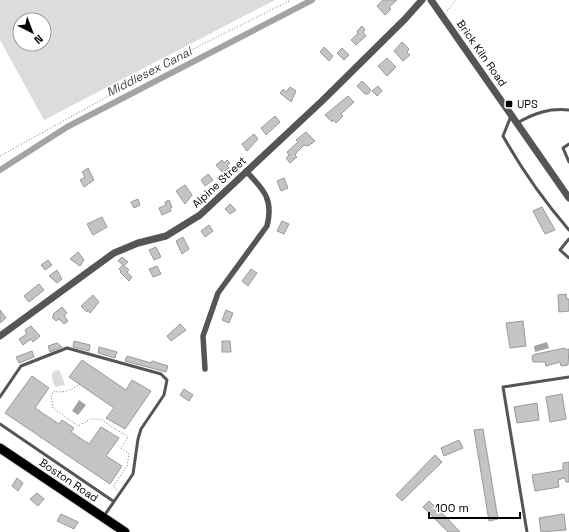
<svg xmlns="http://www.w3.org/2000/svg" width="569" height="532" font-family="'Space Grotesk',sans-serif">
	<rect width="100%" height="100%" fill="#fff"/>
	<g fill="#dcdcdc" fill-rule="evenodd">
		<path d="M 0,0 L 275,0 L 44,120 L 0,40 ZM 20,20 L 44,20 L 44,44 L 20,44 Z"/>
		<path d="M 57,370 L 60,371 L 65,385 L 56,387 C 52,383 51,376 53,372 Z"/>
	</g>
	<g fill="#a3a3a3">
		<polygon points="547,342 549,348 535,352 534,346"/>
		<polygon points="79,400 86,405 78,415 72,411"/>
	</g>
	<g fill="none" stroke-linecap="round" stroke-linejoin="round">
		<polyline stroke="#a3a3a3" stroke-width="6" points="0,170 67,127 312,0"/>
	</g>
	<g fill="#c4c4c4" stroke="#999">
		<polygon points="383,0 397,0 389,7 391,9 385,15 377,6"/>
		<polygon points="362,26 365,30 363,32 366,36 356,45 351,40 358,33 357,31"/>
		<polygon points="402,42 409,49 407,52 410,55 403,61 394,51"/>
		<polygon points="324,47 333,56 329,61 320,52"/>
		<polygon points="342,48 349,55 344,60 337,53"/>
		<polygon points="387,58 396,67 387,76 378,66"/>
		<polygon points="362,81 371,90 368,94 365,94 357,86"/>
		<polygon points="378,86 382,91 377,96 372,91"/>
		<polygon points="290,87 296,91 291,102 280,93 283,89 286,92"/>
		<polygon points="348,96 354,102 341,114 343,116 336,123 333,120 332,122 325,115"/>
		<polygon points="275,116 280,122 266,135 261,128"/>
		<polygon points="306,132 315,141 308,146 304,145 297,152 295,155 297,157 290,163 286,158 289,155 287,152 298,142 296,140"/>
		<polygon points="254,134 258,139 247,151 242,144"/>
		<polygon points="222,160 224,163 227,160 230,163 227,166 229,168 223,173 216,165"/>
		<polygon points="88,168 94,180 84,187 80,180 85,177 82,172"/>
		<polygon points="208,174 213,180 205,186 201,180"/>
		<polygon points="284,178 288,188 281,191 277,181"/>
		<polygon points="185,185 192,195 185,204 176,191"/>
		<polygon points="138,199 140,205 134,208 131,202"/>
		<polygon points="169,200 172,207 170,208 171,211 162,215 159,208 166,205 165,202"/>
		<polygon points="230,204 236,210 230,214 225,209"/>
		<polygon points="542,207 555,230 545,234 533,211"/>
		<polygon points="102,217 107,227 93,235 87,224"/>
		<polygon points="282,221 289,224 284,234 277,231"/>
		<polygon points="209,225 213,231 205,237 201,231"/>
		<polygon points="183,237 189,249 182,254 176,241"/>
		<polygon points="156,247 161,257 154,260 149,250"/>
		<polygon points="78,252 84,260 80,266 70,259"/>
		<polygon points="122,257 128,262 124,266 129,270 127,272 132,277 129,281 120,272 121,271 119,269 123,265 118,261"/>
		<polygon points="48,260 52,265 45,270 41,265"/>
		<polygon points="157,266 161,274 153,277 149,269"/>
		<polygon points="251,269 257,273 248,286 242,281"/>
		<polygon points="57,270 62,279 57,283 49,276"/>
		<polygon points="39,284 44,290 29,302 24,296"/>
		<polygon points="566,294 567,299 569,299 569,311 559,312 558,295"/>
		<polygon points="93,295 99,302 90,313 88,310 87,312 81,306"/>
		<polygon points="62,307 67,313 64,316 68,321 64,324 59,319 56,321 52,317 54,315 53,314"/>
		<polygon points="0,310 6,318 0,323"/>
		<polygon points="226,310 233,313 229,323 222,320"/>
		<polygon points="523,321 526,346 510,348 506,323"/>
		<polygon points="180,324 186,330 171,341 167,336"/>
		<polygon points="31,326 40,336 33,342 31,339 23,345 19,339 27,334 25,330"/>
		<polygon points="74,341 90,345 89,351 73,347"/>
		<polygon points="222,341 230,341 231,352 222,352"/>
		<polygon points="57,343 62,347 50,352 48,346"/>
		<polygon points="99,347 117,352 115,358 98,353"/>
		<polygon points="565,348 566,350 569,349 568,365 561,366 560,362 546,366 545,362 533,362 532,356 536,354"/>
		<polygon points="32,351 34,357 19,363 16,357"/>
		<polygon points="127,356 151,363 152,361 168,366 166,372 125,361"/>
		<polygon points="82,360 126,390 132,380 151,391 125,429 106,418 114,408 69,377"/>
		<polygon points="32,376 49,388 35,408 59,424 62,420 74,428 71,432 89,444 101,427 119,438 106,456 122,466 110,484 5,413"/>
		<polygon points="184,389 193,395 189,401 180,395"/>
		<polygon points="562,394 566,419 550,422 546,397"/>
		<polygon points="537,403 539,420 517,423 514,407"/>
		<polygon points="483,429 498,519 489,521 474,430"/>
		<polygon points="459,440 463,448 444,456 441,448"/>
		<polygon points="435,455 442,462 402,501 396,495"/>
		<polygon points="569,462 569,482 566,482 565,478 561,479 558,480 559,487 535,491 532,475 563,470 563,463"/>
		<polygon points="17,478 23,483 18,491 12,486"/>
		<polygon points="37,493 44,499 38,506 30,499"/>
		<polygon points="429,501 448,519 460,532 448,532 423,507"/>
		<polygon points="61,514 78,522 74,529 57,521"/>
		<polygon points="564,514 566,530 541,532 539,518"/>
	</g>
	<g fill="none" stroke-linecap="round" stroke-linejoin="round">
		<g stroke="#dbdbdb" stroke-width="11">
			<polyline id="primary" points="0,448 125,532"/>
		</g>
		<g stroke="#777" stroke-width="1" stroke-dasharray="1 2" stroke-linecap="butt">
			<polyline points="447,11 456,0"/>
			<polyline points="0,156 199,46 291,0"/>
			<path d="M 80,384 C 74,389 62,394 54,391 L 51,396 L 53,408 L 78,426 L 91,419 L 100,419 L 128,437 L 121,448 L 129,454 L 127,466 L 113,487 L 117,490"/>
		</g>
		<g stroke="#555" stroke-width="3">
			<path d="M 511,116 L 503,136 C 522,170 544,201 569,230"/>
			<path d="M 517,123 C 535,113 549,108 569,110"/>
			<polyline points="569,144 563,148 569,162"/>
			<polyline points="569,239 560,250 569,258"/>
			<polyline points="0,397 21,366 67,348 161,374 167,380 164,395 141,429 138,439 133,474 104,516"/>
			<polyline points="0,424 113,501"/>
			<polyline points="527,532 503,387 569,377"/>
		</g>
		<path stroke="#555" stroke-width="5.5" d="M 205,369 L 203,336 L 218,293 L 267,226 C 274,199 263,189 246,171"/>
		<g stroke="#555" stroke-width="7">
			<polyline points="431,0 569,198"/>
			<polyline points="0,336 114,253 138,243 166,236 200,215 322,101 405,19 422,0"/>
		</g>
		<use href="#primary" stroke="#000" stroke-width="9"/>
	</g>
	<rect fill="#000" stroke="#fff" stroke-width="1.5" x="505" y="100" width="8" height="8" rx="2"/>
	<g text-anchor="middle" stroke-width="3" stroke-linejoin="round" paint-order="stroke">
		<g font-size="11" fill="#000" stroke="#fff">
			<text transform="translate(482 53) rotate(55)" y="4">Brick Kiln Road</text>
			<text transform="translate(219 182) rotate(-43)" y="4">Alpine Street</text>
			<text transform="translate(69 480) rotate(34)" y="4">Boston Road</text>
		</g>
		<g font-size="11" fill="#000" stroke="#fff" text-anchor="start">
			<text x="517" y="108">UPS</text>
		</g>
		<g font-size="12" font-style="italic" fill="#444" stroke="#fff">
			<text transform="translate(149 72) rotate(-27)" y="4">Middlesex Canal</text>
		</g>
	</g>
	<g transform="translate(32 32) rotate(138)"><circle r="19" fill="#ffffff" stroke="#999999"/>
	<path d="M0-3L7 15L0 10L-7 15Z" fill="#000000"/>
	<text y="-6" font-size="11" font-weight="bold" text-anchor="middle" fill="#000000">N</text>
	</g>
	<path d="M429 512v6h91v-6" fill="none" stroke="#000000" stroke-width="2"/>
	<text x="435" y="512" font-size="12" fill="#000000" stroke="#ffffff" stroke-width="3" paint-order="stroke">100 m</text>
</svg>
